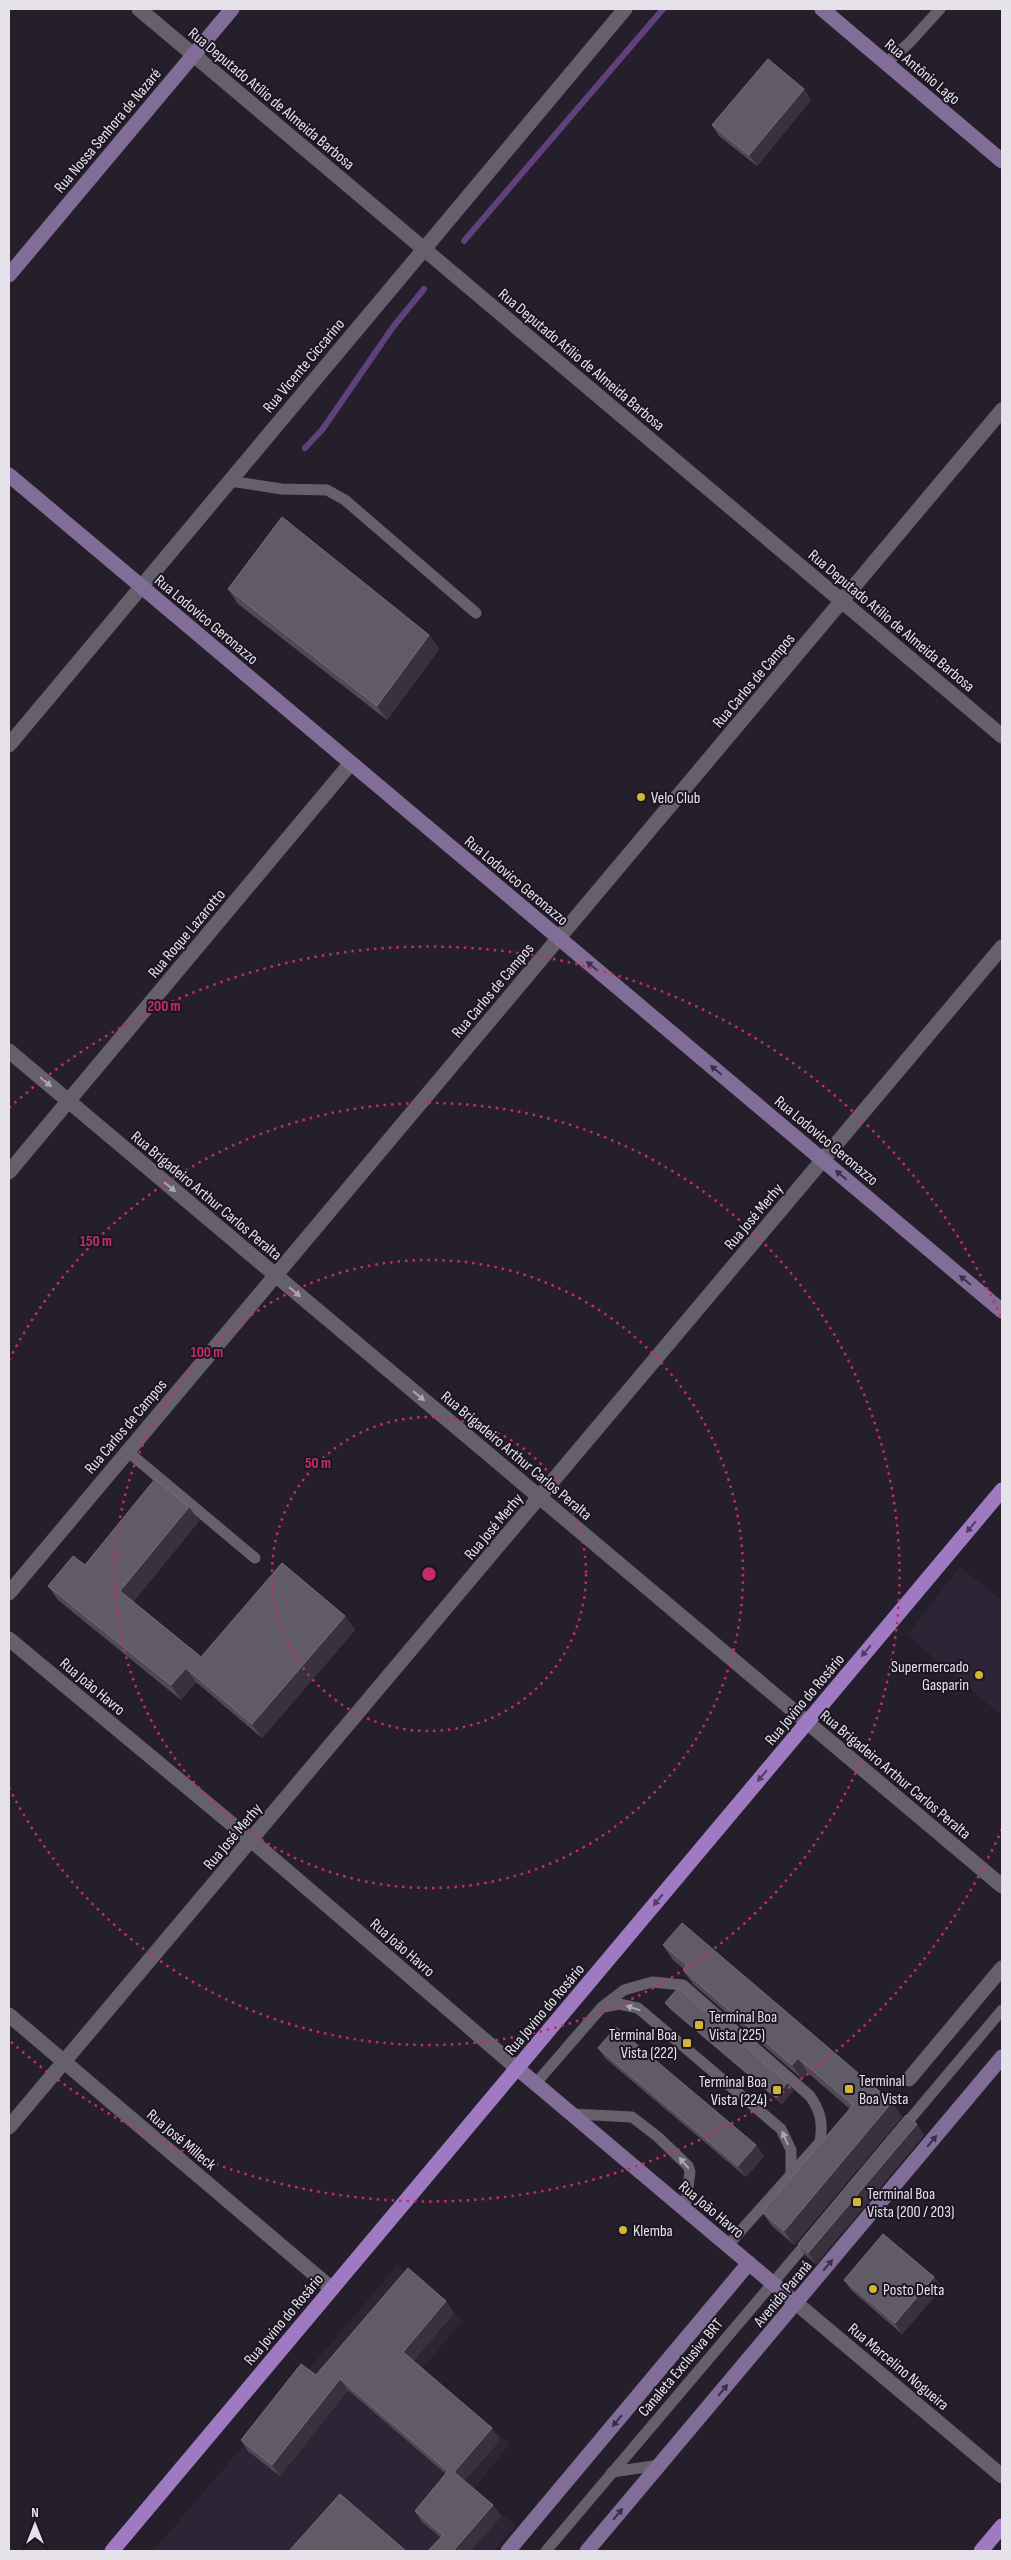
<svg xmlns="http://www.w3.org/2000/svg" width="1011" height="2560" font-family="'Sofia Sans Condensed',sans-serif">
	<rect width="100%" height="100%" fill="#241f2a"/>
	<g fill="#2d2536">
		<polygon points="960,1567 1002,1600 1002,1716 907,1635"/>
		<polygon points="397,2266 463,2320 422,2370 510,2444 473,2490 516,2526 494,2551 153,2551"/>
	</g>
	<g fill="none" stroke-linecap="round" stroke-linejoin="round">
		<g stroke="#60417d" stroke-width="6">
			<polyline points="464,241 663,9"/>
			<polyline points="305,448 322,430 393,327 424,289"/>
		</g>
		<g stroke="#66606d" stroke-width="11">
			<polyline points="886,63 909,43 940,9"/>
			<polyline points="230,481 282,489 327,490 345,500 476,613"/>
			<polyline points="127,1451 255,1558"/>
			<polyline points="604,2007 619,2004 638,2008 781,2129 791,2150 791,2173"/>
			<path d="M 536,2083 L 602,2007 L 624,1990 L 652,1982 L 683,1985 L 810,2096 C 821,2112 823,2123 820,2142 L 728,2245"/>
			<polyline points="573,2114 632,2117 658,2137 688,2166 690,2172 685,2209"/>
			<polyline points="900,2131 1002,2010"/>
			<polyline points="612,2472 660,2465"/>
			<polyline points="546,2551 810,2239"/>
		</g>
		<g stroke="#66606d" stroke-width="15">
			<polyline points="139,9 1002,736"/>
			<polyline points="9,745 625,9"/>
			<polyline points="9,1051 1002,1886"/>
			<polyline points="9,1172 351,763"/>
			<polyline points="9,1593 1002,410"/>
			<polyline points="9,1639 251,1840 517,2068"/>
			<polyline points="9,2015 332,2289"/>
			<polyline points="909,2079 1002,1968"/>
			<polyline points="9,2127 1002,947"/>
			<polyline points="796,2303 1002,2476"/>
		</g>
		<g stroke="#826d98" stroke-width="15">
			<polyline points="822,9 1002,161"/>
			<polyline points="9,275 232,9"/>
			<polyline points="9,475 1002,1311"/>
			<polyline points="517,2068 796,2303"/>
			<polyline points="508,2551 749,2263"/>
			<polyline points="587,2551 1002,2057"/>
		</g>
		<g stroke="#9f7ac3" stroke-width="15">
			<polyline points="112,2551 1002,1490"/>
			<polyline points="981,2551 1002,2526"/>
		</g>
	</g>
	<g fill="#504a57">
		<polygon points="804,89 811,100 757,166 719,136 712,125"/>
		<polygon points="228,589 429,635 439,649 387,720 238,604"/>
		<polygon points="189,1507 199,1521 133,1602 201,1657 345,1616 355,1630 262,1738 196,1682 181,1700 58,1600 48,1586"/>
		<polygon points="663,1945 892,2102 902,2117 794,2245 772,2226 762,2212 850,2109 808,2073 802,2079 693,1984 683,1970 684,1969 673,1960"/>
		<polygon points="665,2003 787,2083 793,2091 782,2104 671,2010"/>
		<polygon points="598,2048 756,2145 764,2156 746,2177 606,2059"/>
		<polygon points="924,2135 816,2264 805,2255 798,2244"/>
		<polygon points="934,2277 942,2288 902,2334 851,2290 844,2280"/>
		<polygon points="454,2313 413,2361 500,2440 464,2481 493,2505 501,2517 440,2537 422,2522 415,2511 446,2474 348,2390 280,2476 248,2451 241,2440 316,2375"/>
	</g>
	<g fill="#38323e">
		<polygon points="804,89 811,100 757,166 749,155"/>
		<polygon points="429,635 439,649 387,720 377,706"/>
		<polygon points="189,1507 199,1521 130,1606 120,1591"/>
		<polygon points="345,1616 355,1630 262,1738 252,1724"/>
		<polygon points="186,1668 196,1682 181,1700 171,1685"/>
		<polygon points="798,2058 808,2073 802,2079 792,2065"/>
		<polygon points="787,2083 793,2091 782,2104 776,2097"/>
		<polygon points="892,2102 902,2117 794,2245 784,2231"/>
		<polygon points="917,2124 924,2135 816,2264 808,2253"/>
		<polygon points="756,2145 764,2156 746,2177 738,2166"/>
		<polygon points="934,2277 942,2288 902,2334 895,2323"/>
		<polygon points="446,2301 454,2313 411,2363 403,2352"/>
		<polygon points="340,2379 348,2390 280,2476 272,2465"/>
		<polygon points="492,2428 500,2440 462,2484 454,2472"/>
		<polygon points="493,2505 501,2517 471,2551 453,2551"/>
	</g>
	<g fill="#605b67" stroke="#75707b">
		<polygon points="768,59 804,89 749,155 712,125"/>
		<polygon points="282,517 429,635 377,706 228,589"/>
		<polygon points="155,1479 189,1507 120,1591 201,1657 282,1563 345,1616 252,1724 186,1668 171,1685 48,1586 73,1556 85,1565"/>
		<polygon points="682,1923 892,2102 784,2231 762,2212 853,2105 798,2058 792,2065 683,1970 687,1965 663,1945"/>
		<polygon points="678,1988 787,2083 776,2097 665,2003"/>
		<polygon points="616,2027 756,2145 738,2166 598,2048"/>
		<polygon points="906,2115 917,2124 808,2253 798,2244"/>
		<polygon points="883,2234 934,2277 895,2323 844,2280"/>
		<polygon points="408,2268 446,2301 403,2352 492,2428 454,2472 493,2505 453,2551 428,2551 443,2535 415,2511 448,2471 340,2379 272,2465 241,2440 301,2364 316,2375"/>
		<polygon points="340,2494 406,2551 289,2551"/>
	</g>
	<defs><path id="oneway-solid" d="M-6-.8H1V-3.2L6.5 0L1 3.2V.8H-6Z" transform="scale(1.25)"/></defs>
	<g fill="#3a3045">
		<use href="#oneway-solid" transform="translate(592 966) rotate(-140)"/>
		<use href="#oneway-solid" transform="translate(716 1070) rotate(-140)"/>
		<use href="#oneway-solid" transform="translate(841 1175) rotate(-140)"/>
		<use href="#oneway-solid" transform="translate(965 1280) rotate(-140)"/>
		<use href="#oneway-solid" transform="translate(932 2141) rotate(-50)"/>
		<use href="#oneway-solid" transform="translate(828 2265) rotate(-50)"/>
		<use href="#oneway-solid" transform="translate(723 2390) rotate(-50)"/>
		<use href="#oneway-solid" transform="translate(617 2421) rotate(130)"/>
		<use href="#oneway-solid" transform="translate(618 2514) rotate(-50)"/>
	</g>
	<g fill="#aca8b2">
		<use href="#oneway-solid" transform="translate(46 1082) rotate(40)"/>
		<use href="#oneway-solid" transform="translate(170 1187) rotate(40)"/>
		<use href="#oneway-solid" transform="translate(295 1292) rotate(40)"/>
		<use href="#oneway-solid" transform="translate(419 1396) rotate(40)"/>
		<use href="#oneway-solid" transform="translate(633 2008) rotate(-163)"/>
		<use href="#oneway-solid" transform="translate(785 2138) rotate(-114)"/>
		<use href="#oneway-solid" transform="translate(684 2163) rotate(-131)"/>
	</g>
	<g fill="#503e62">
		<use href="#oneway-solid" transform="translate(971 1527) rotate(130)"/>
		<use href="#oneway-solid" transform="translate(866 1651) rotate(130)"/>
		<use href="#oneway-solid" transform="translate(762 1776) rotate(130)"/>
		<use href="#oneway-solid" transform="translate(658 1900) rotate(130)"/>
	</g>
	<g fill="none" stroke="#c62c69" stroke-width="2.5" stroke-dasharray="2.5 5">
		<circle cx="429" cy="1574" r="157"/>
		<circle cx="429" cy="1574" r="314"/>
		<path d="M9 1360A471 471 0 1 1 9 1788"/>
		<path d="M1002 1829A627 627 0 0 1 9 2040M9 1108A627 627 0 0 1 1002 1319"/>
	</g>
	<g fill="#d2b635" stroke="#1b1621" stroke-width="2">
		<circle cx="641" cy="797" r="5"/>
		<circle cx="979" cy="1675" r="5"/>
		<rect x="694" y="2020" width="10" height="10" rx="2.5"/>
		<rect x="682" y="2038" width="10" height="10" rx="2.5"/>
		<rect x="844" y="2084" width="10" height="10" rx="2.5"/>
		<rect x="772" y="2085" width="10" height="10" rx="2.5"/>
		<rect x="852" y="2197" width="10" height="10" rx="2.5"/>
		<circle cx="623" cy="2230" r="5"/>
		<circle cx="873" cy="2289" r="5"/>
	</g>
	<g text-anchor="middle" stroke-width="4" stroke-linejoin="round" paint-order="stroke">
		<g font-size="16" fill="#e5e2ea" stroke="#1b1621">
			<text transform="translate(923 71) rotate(40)" y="6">Rua Antônio Lago</text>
			<text transform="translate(272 98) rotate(40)" y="6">Rua Deputado Atílio de Almeida Barbosa</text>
			<text transform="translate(107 130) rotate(-50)" y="6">Rua Nossa Senhora de Nazaré</text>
			<text transform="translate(582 359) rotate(40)" y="6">Rua Deputado Atílio de Almeida Barbosa</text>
			<text transform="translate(303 365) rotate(-50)" y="6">Rua Vicente Ciccarino</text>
			<text transform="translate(207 619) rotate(40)" y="6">Rua Lodovico Geronazzo</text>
			<text transform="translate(892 620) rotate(40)" y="6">Rua Deputado Atílio de Almeida Barbosa</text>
			<text transform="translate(753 680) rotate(-50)" y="6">Rua Carlos de Campos</text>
			<text transform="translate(517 880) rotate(40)" y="6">Rua Lodovico Geronazzo</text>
			<text transform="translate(186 933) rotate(-50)" y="6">Rua Roque Lazarotto</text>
			<text transform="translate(492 990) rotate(-50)" y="6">Rua Carlos de Campos</text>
			<text transform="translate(827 1140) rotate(40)" y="6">Rua Lodovico Geronazzo</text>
			<text transform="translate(207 1195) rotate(40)" y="6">Rua Brigadeiro Arthur Carlos Peralta</text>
			<text transform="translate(753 1216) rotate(-50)" y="6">Rua José Merhy</text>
			<text transform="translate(125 1426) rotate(-50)" y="6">Rua Carlos de Campos</text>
			<text transform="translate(517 1455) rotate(40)" y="6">Rua Brigadeiro Arthur Carlos Peralta</text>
			<text transform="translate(493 1526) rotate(-50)" y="6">Rua José Merhy</text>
			<text transform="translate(93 1686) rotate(40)" y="6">Rua João Havro</text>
			<text transform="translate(804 1699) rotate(-50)" y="6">Rua Jovino do Rosário</text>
			<text transform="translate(896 1774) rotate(40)" y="6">Rua Brigadeiro Arthur Carlos Peralta</text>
			<text transform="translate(232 1836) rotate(-50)" y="6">Rua José Merhy</text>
			<text transform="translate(403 1947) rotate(41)" y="6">Rua João Havro</text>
			<text transform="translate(544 2009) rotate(-50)" y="6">Rua Jovino do Rosário</text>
			<text transform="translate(182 2139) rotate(40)" y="6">Rua José Milleck</text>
			<text transform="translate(712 2209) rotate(40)" y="6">Rua João Havro</text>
			<text transform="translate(782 2293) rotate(-50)" y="6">Avenida Paraná</text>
			<text transform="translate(283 2319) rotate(-50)" y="6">Rua Jovino do Rosário</text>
			<text transform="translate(899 2366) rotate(40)" y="6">Rua Marcelino Nogueira</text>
			<text transform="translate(680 2367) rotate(-50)" y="6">Canaleta Exclusiva BRT</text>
		</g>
		<g font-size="16" fill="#e5e2ea" stroke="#1b1621" text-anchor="start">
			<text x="651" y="803">Velo Club</text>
			<text x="969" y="1672" text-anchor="end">Supermercado<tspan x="969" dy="18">Gasparin</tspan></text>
			<text x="709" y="2022">Terminal Boa<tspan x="709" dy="18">Vista (225)</tspan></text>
			<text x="677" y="2040" text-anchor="end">Terminal Boa<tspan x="677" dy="18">Vista (222)</tspan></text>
			<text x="859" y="2086">Terminal<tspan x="859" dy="18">Boa Vista</tspan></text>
			<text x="767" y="2087" text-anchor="end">Terminal Boa<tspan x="767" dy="18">Vista (224)</tspan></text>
			<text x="867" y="2199">Terminal Boa<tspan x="867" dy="18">Vista (200 / 203)</tspan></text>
			<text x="633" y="2236">Klemba</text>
			<text x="883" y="2295">Posto Delta</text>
		</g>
	</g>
	<circle cx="429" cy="1574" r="8" fill="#c62c69" stroke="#1b1621" stroke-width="2.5"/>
	<g font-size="15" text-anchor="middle" font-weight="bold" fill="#c62c69" stroke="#1b1621" stroke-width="4" stroke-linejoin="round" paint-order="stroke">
		<text x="164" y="1011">200 m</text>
		<text x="96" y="1246">150 m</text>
		<text x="207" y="1357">100 m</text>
		<text x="318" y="1468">50 m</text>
	</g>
	<rect width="1011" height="2560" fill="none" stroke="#e5e2ea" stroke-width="20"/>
	<g transform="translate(35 2525)" stroke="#1b1621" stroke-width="4" paint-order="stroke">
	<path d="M0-4L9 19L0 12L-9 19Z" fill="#e5e2ea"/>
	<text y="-8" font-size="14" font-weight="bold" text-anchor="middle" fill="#e5e2ea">N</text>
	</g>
</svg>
